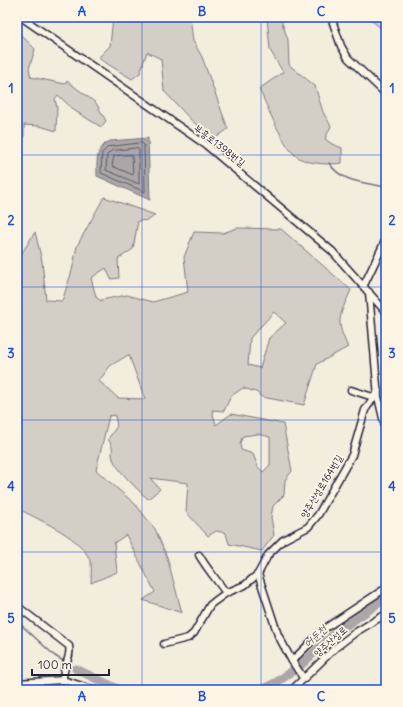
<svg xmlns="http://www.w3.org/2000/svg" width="403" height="707" font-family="Delius,'Poor Story',sans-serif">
	<rect width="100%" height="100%" fill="#f3edde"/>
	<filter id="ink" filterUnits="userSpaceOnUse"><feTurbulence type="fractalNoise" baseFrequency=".025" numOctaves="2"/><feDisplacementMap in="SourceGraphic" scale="8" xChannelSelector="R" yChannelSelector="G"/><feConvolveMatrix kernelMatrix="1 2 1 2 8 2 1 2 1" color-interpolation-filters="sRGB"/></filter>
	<g filter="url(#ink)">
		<g fill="#d4cfc6" stroke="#7b7880" fill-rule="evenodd">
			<polygon points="113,17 190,17 193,41 202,57 228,129 214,139 192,121 164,91 161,59 147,52 140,73 132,79 98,58 110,46"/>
			<path d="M 267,17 L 280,17 L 288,40 L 289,65 L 315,86 L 323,112 L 331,126 L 325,139 L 332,144 L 342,148 L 342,163 C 330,165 310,164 299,158 C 284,150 267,105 259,89 L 283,72 L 270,50 Z"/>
			<polygon points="368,17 386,17 386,33"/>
			<polygon points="17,31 35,49 29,69 31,77 65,84 67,81 96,103 106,121 101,127 75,111 58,95 55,99 57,108 56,131 40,126 24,125 24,138 17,141"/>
			<path d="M 104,197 L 155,215 L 149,220 L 138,221 L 133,249 L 118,259 L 119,278 L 111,279 L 106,268 L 91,278 L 96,297 L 101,301 L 101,300 L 127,295 L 153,302 L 188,292 L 184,257 L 194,232 L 223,233 L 237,228 L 281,229 L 351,290 C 339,317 335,320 348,347 L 317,364 L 304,405 L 262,397 L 256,392 L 243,388 L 231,396 L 224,411 L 212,410 L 216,425 L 231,414 L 283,424 L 292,471 L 285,480 L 284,495 L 273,506 L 271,517 L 274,535 L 262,551 L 229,544 L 226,533 L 216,531 L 208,536 L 186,512 L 188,483 L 150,478 L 160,489 L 148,499 C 139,491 117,470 113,459 C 110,450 116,451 108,439 L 117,426 L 115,415 L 109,416 L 96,470 L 135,504 L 155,529 L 167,557 L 182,613 L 143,600 L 155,592 L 126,535 L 114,543 L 117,572 L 91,583 C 91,577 92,570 91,564 C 85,538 42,522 21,510 L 17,501 L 17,261 L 35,232 L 42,261 L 46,300 L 62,301 L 72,271 L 77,246 ZM 274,312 L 286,323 L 269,338 L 260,368 L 248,365 L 250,338 ZM 128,355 L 129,355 L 145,399 L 118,398 L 99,381 L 110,366 ZM 258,434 L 270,437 L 270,465 L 263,472 L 258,467 L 253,454 L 241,450 L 240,443 L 243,436 Z"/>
		</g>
		<path fill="#aca7a6" stroke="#75727b" d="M 148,138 L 150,200 L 97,176 C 97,161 95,148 110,141 Z"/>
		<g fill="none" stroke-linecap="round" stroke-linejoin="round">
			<g stroke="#595766" stroke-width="1">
				<polygon points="142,143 144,145 145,192 101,173 102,153 108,147"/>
				<polygon points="137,148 139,150 139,184 106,170 107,155 111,151"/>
				<polygon points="132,155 133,175 112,166 114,156"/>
			</g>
			<g stroke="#75727b" stroke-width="1.5">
				<path d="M 329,163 C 342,183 364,182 386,187"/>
				<polyline points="17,621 55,656 65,662"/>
				<polyline points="69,665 76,669"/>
			</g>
			<g stroke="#aca7a6" stroke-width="9">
				<polyline points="76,669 120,690"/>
				<polyline points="261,690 277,682 301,665 335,633 386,598"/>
			</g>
			<g stroke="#22223b" stroke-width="9">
				<g id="minor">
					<polyline points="21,17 206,145 332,251 386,312"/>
					<polyline points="331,17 341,46 348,58 386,94"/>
					<polyline points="364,285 386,239"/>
					<polyline points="369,292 378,397 386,431"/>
					<polyline points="351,390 373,397"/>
					<path d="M 199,555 C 207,569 217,580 226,593"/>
					<path d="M 17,606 L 69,646 C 72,657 62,668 63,680"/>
					<polyline points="164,644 188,638 194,633 210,605 215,601 226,593 245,585 258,574"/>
					<polyline points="292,661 324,629 386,588"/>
					<polyline points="304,679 292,661 278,635 258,574 268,555 283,540 308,527 318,515 352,455 365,410 378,391"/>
					<polyline points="17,683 63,680 95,690"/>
					<polyline points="292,690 335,648 356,632 386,614"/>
				</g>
			</g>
			<use href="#minor" stroke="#fcf5e5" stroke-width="6"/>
		</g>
	</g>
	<path fill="none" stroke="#1d4ed8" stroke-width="1" stroke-opacity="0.55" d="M 142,17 L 142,690M 261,17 L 261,690M 17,155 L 386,155M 17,287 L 386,287M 17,420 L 386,420M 17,552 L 386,552"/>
	<g text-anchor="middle" stroke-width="3.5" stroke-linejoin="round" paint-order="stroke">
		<g font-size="10" fill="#22223b" stroke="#fcf5e5">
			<text transform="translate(220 145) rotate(38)" y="4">부흥로1398번길</text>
			<text transform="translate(321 486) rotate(-59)" y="4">양주산성로164번길</text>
			<text transform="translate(330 641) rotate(-41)" y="4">양주산성로</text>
		</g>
		<g font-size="11" font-style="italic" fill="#525160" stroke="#fcf5e5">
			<text transform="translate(315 636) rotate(-43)" y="4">어둔천</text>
		</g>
	</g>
	<rect width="403" height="707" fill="none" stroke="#fcf5e5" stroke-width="44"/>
	<path d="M32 669v6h77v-6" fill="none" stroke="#22223b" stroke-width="2"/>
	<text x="38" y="669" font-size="12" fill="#22223b" stroke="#fcf5e5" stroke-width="3" paint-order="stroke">100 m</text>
	<rect x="22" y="22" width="359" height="663" fill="none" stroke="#1d4ed8" stroke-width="1.5"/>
	<g font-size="13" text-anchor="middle" font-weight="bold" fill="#1d4ed8">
		<text x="82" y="16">A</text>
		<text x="202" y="16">B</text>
		<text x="321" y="16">C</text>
		<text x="11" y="93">1</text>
		<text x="392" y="93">1</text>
		<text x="11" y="225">2</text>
		<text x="392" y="225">2</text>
		<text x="11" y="358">3</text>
		<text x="392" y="358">3</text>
		<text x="11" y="491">4</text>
		<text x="392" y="491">4</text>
		<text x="11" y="623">5</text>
		<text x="392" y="623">5</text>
		<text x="82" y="701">A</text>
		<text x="202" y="701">B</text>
		<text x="321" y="701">C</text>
	</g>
</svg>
